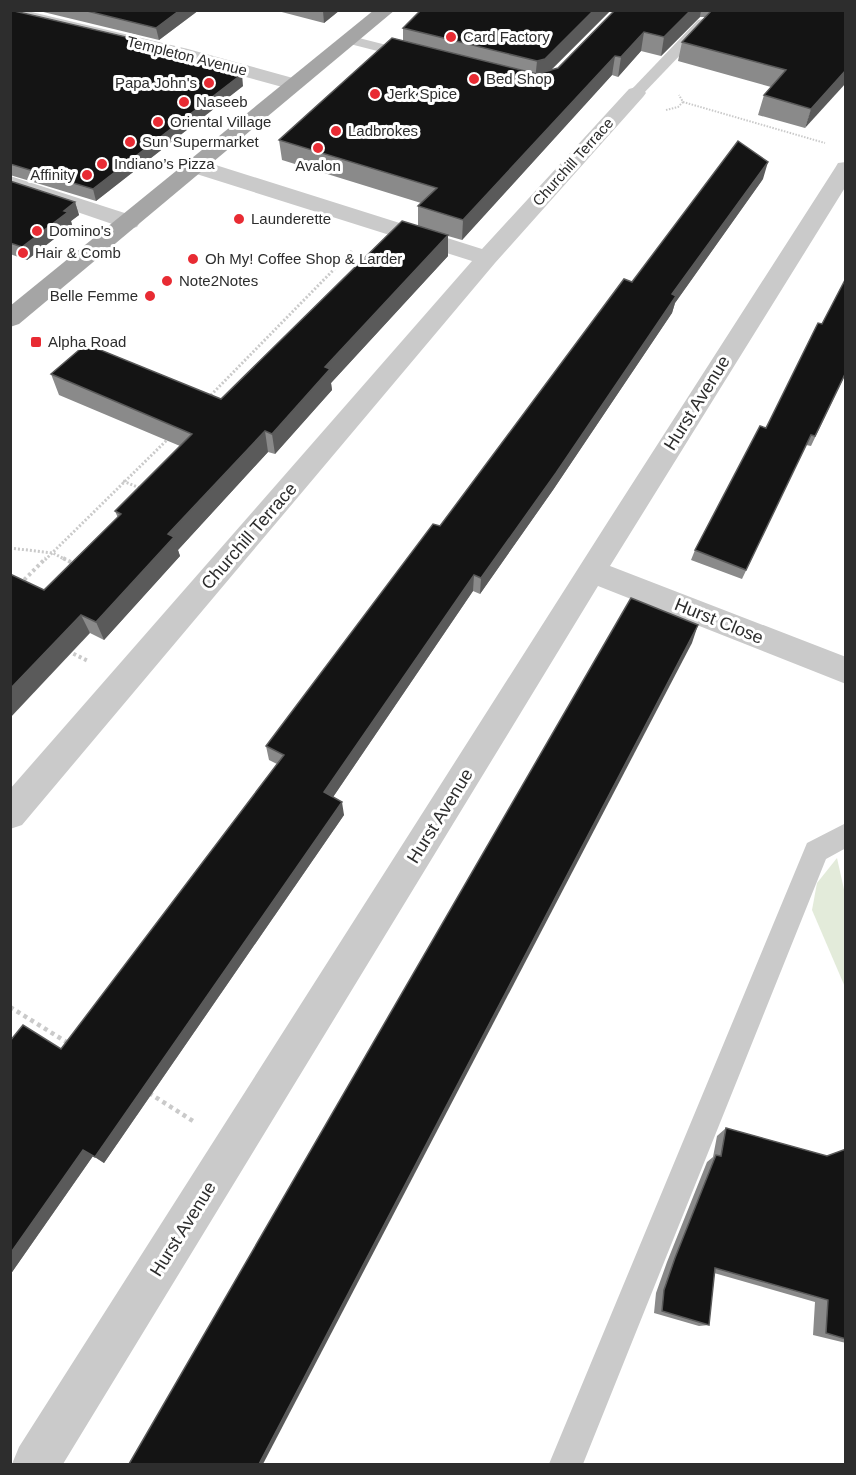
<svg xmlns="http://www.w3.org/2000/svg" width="856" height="1475" font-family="Helvetica,sans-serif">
	<rect width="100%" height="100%" fill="#fff"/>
	<polygon fill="#e3ebda" points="837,858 845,894 845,987 812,910 817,883"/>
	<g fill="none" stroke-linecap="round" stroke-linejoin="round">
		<g stroke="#cacaca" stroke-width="2" stroke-dasharray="1.5 1.5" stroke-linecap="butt">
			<polyline points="683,102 825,143"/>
			<polyline points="666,110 678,107 683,102 679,95"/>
		</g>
		<g stroke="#cacaca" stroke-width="3" stroke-dasharray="2 2" stroke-linecap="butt">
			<polyline points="208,398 352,251"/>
			<polyline points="123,481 142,489"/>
			<polyline points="10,548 53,553 66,560"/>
			<polyline points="45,560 169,438"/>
		</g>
		<g stroke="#cacaca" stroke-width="4" stroke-dasharray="3 3" stroke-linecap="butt">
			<polyline points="63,558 76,565"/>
			<polyline points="20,584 46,558"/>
			<polyline points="68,651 88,661"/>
		</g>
		<g stroke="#cacaca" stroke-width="4.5" stroke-dasharray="4 4" stroke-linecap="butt">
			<polyline points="10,1007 68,1043"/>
			<polyline points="149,1093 196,1123"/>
		</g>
		<g fill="#cacaca" fill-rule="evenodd">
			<polygon points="703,19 708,20 710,23 708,26 641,96 631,96 629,93 631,90 698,20"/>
			<polygon points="351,36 418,53 420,56 413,60 346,43 344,40"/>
			<polygon points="846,823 846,848 826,859 583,1464 549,1464 807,843"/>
		</g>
		<g fill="#cacaca" fill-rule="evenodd">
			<polygon points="10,10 23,10 188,49 300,80 303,84 300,88 286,88 176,58 10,19"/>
			<polygon points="636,87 643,89 646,93 643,97 495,263 22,825 10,829 10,789 472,261 187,171 184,166 187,161 195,160 203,161 482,249 629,89"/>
			<polygon points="846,162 846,186 610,566 846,657 846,684 598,586 63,1464 12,1464 19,1447 609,520 835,168 838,163"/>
			<polygon points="10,176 137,217 140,222 137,227 129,229 121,227 10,189"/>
		</g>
		<polygon fill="#a5a5a5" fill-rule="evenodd" points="374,10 395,10 19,324 10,327 10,306"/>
	</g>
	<g fill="#8a8a8a">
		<polygon points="10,10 140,44 243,86 96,201 10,175"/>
		<polygon points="35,10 199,10 159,40"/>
		<polygon points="274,10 340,10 324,23"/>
		<polygon points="421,10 611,10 551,70 558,68 615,10 846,10 805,128 758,115 764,95 771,87 678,61 682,42 706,17 700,17 661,56 641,51 618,77 612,75 462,240 448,236 448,256 331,383 332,390 275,454 268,452 178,550 180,556 104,640 90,633 44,590 118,518 115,511 180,446 59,395 51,374 221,399 418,225 418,206 421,203 282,160 279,140 403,41 403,28"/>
		<polygon points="763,179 675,303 672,313 553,490 480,594 473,591 333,797 344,815 104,1163 93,1156 10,1275 61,1049 277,764 269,760 266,746 632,282"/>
		<polygon points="10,181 75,202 79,215 71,221 72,225 27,260 10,254"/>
		<polygon points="846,278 846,373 811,446 806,445 742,579 691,560 695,550 766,428 822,324"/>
		<polygon points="726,1128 827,1156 846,1149 846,1343 813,1335 815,1302 714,1273 709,1325 699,1326 654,1313 656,1293 667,1262 707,1162 713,1157 717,1136"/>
	</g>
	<g fill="#5a5a5a">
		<polygon points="180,10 199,10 159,40 156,28"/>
		<polygon points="324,10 340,10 324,23 323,11"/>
		<polygon points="594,10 611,10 543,78 535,81 537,61"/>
		<polygon points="691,10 701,10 700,17 661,56 664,37"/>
		<polygon points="644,32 641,51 618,77 621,57"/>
		<polygon points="615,56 612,75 462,240 463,220"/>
		<polygon points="846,70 846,83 805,128 811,109"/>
		<polygon points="242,74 243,86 96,201 93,189"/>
		<polygon points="768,162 763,179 675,303 672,313 553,490 480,594 481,578 672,294"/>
		<polygon points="75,202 79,215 71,221 72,225 27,260 22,247"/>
		<polygon points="448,235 448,256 331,383 332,390 275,454 272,434 325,367"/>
		<polygon points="265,431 268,452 178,550 180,556 104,640 96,622 168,534"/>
		<polygon points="474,575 473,591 327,806 324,792"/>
		<polygon points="81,615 90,633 10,718 10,689"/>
		<polygon points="698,625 692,643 263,1464 259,1464"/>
		<polygon points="342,802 344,815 104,1163 95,1157"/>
		<polygon points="83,1150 93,1156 10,1275 10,1254"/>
	</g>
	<g fill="#141414" stroke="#5a5a5a" stroke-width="1.5">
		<polygon points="10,10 139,40 135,43 242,74 93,189 10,164"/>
		<polygon points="83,10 180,10 156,28"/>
		<polygon points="421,10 594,10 545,59 537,61 403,28"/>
		<polygon points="615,10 691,10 664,37 644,32 621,57 615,56 463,220 418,206 437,188 279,140 392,38 537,74 558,68"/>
		<polygon points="712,10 846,10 846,70 811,109 764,95 786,70 682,42"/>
		<polygon points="738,141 768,162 672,294 676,296 556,473 481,578 474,575 324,792 342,802 95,1157 83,1150 10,1254 10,1041 23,1025 61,1049 284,755 266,746 433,524 440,526 624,279 632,282"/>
		<polygon points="10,181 75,202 64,211 68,212 22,247 10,243"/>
		<polygon points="402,221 448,235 325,367 330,369 272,434 265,431 168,534 174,537 96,622 81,615 10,689 10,574 44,590 121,514 115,511 192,434 51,374 86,344 221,399"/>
		<polygon points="846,278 846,372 815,436 811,435 746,570 695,550 760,426 766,428 818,323 822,324"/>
		<polygon points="631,598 698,625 259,1464 129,1464"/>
		<polygon points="726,1128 827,1156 846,1149 846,1339 826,1333 828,1300 715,1268 709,1325 662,1311 664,1290 675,1258 716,1155 721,1156"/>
	</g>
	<g fill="#e82b33" stroke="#fff" stroke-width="2">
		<circle cx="451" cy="37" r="6"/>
		<circle cx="474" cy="79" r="6"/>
		<circle cx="209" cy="83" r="6"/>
		<circle cx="375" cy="94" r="6"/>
		<circle cx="184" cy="102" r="6"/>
		<circle cx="158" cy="122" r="6"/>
		<circle cx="336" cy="131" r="6"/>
		<circle cx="130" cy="142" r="6"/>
		<circle cx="318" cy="148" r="6"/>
		<circle cx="102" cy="164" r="6"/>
		<circle cx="87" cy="175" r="6"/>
		<circle cx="239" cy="219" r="6"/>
		<circle cx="37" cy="231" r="6"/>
		<circle cx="23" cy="253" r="6"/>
		<circle cx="193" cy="259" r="6"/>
		<circle cx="167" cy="281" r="6"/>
		<circle cx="150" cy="296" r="6"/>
		<rect x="30" y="336" width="12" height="12" rx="3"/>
	</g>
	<g text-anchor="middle" stroke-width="6" stroke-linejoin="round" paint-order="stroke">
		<g font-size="15" fill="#2d2d2d" stroke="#fff" text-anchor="start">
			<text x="463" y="42">Card Factory</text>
			<text x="486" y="84">Bed Shop</text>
			<text x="197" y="88" text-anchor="end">Papa John's</text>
			<text x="387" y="99">Jerk Spice</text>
			<text x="196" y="107">Naseeb</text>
			<text x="170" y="127">Oriental Village</text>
			<text x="348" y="136">Ladbrokes</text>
			<text x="142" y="147">Sun Supermarket</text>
			<text x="114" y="169">Indiano’s Pizza</text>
			<text x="318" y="171" text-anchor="middle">Avalon</text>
			<text x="75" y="180" text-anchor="end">Affinity</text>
			<text x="251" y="224">Launderette</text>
			<text x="49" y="236">Domino's</text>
			<text x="35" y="258">Hair &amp; Comb</text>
			<text x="205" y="264">Oh My! Coffee Shop &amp; Larder</text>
			<text x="179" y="286">Note2Notes</text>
			<text x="138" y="301" text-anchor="end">Belle Femme</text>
			<text x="48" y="347">Alpha Road</text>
		</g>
		<g font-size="15" fill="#2d2d2d" stroke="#fff">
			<text transform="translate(187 56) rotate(14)" y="5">Templeton Avenue</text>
			<text transform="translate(573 162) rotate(-48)" y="5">Churchill Terrace</text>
		</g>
		<g font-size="18" fill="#2d2d2d" stroke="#fff">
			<text transform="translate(697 403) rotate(-58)" y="6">Hurst Avenue</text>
			<text transform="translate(249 536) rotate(-49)" y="6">Churchill Terrace</text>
			<text transform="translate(719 621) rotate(22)" y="6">Hurst Close</text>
			<text transform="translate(440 816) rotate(-58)" y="6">Hurst Avenue</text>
			<text transform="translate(183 1229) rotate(-58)" y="6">Hurst Avenue</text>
		</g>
	</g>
	<rect width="856" height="1475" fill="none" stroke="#2d2d2d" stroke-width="24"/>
</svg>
